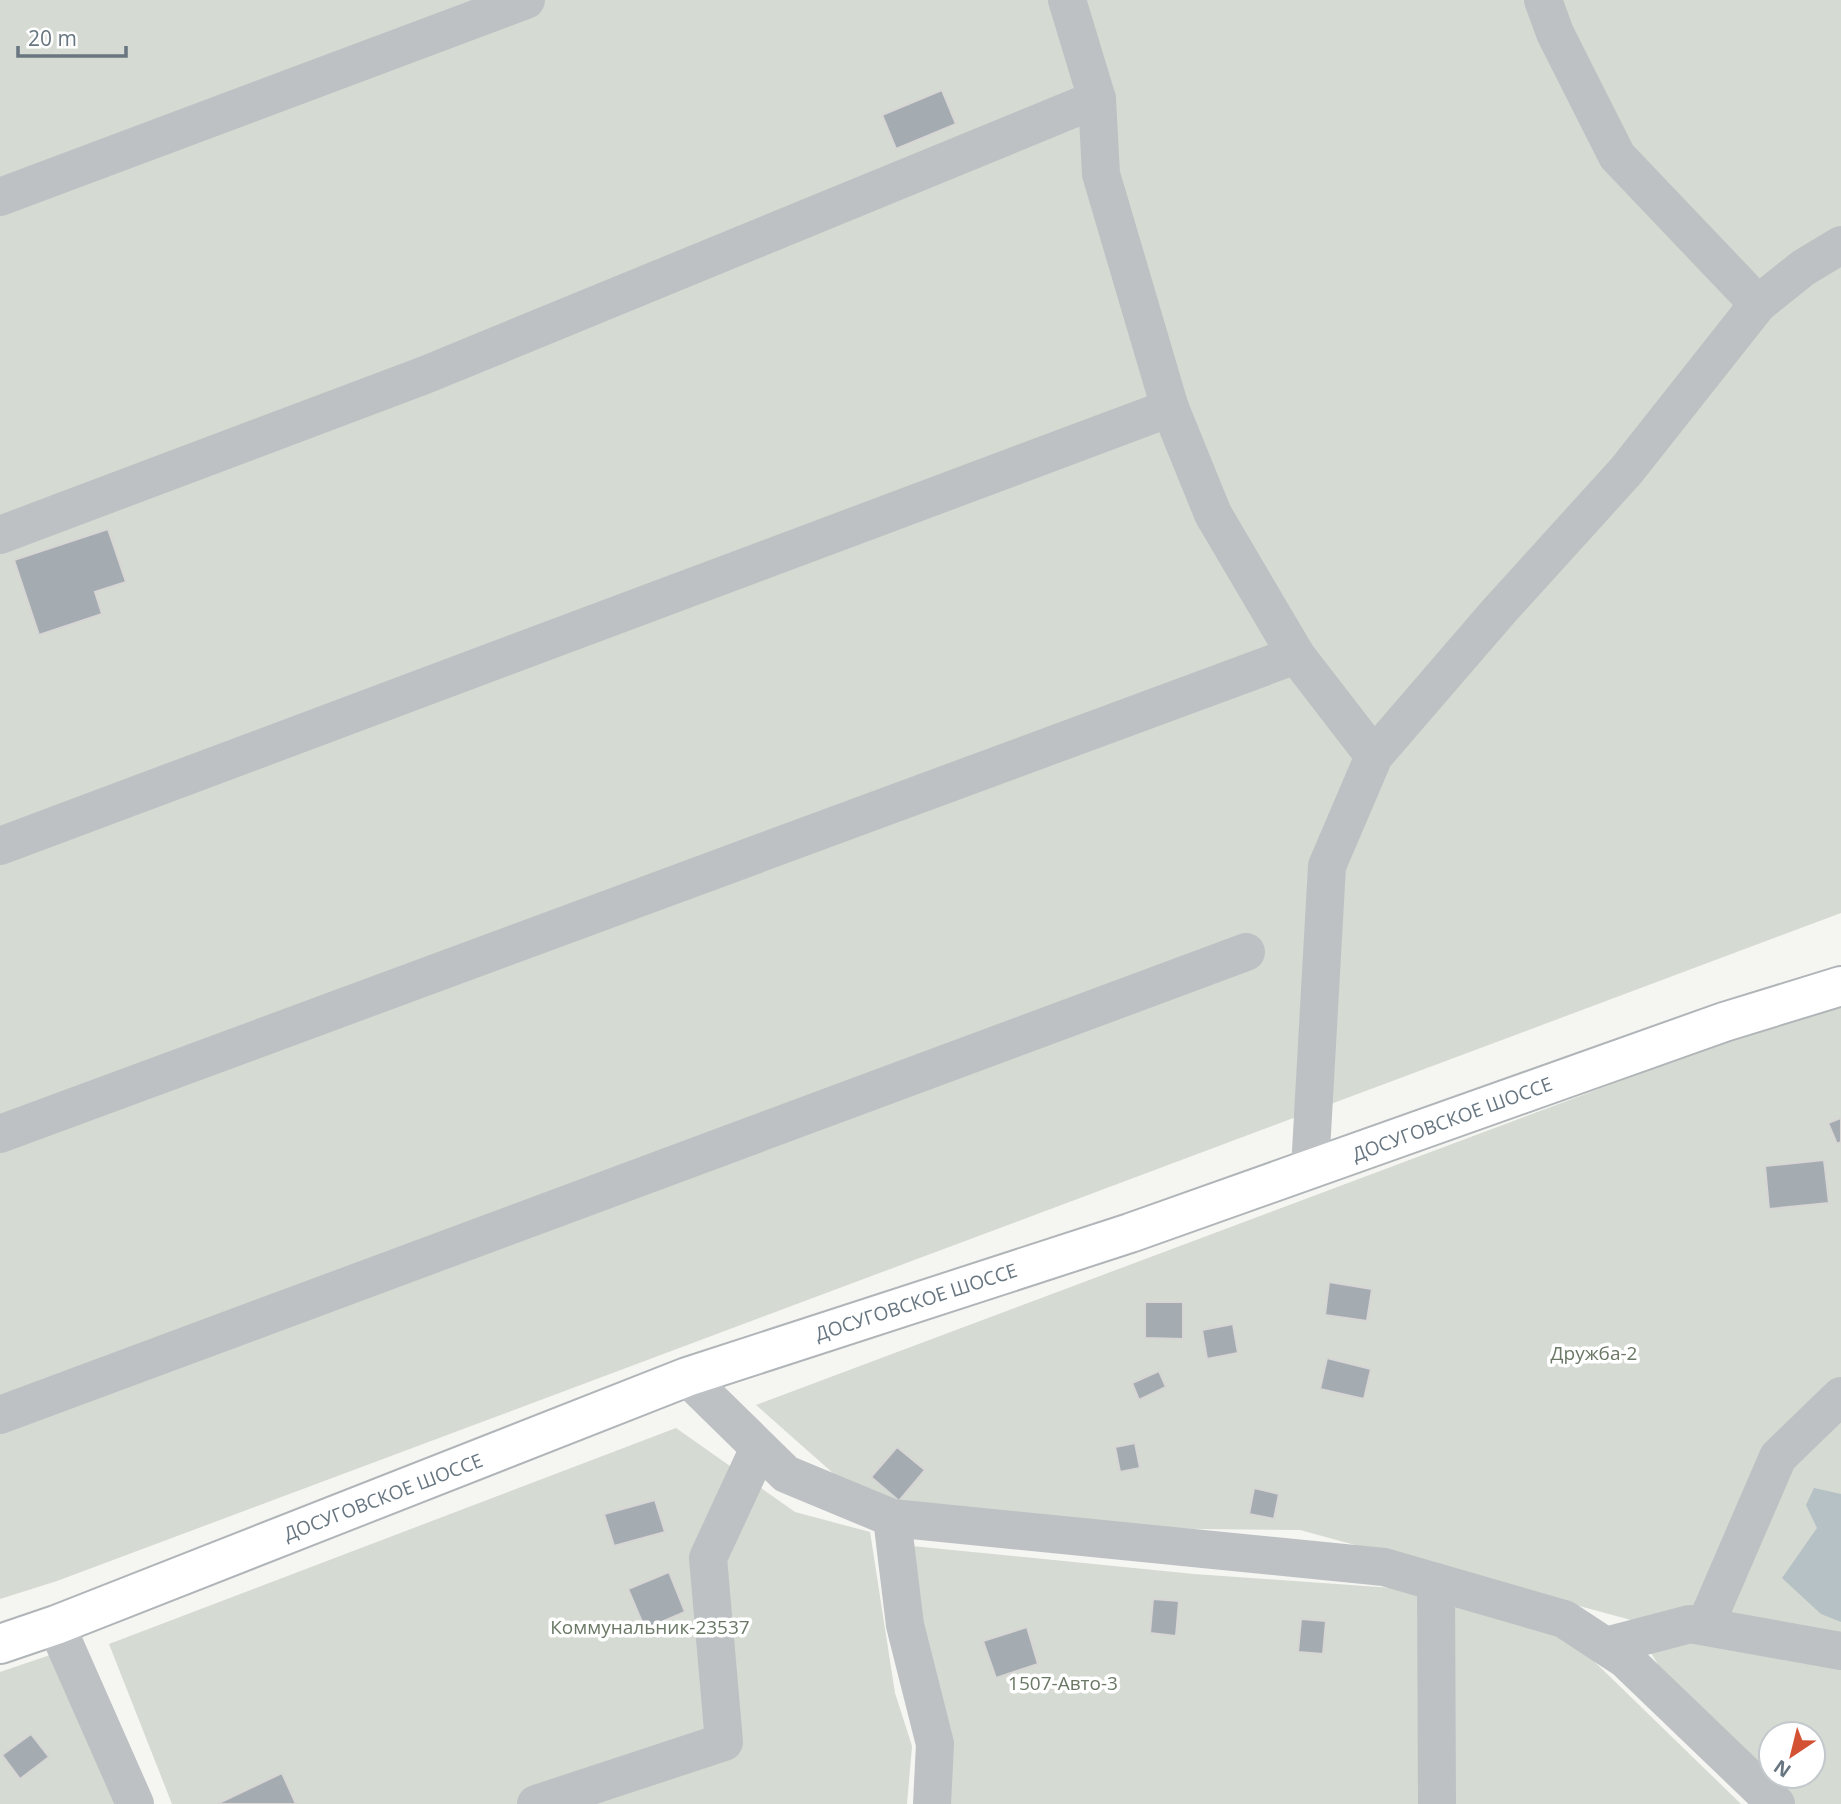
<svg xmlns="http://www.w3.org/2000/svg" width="1841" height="1804" font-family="'Open Sans',sans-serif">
	<rect width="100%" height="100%" fill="#f5f5f2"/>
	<g fill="#d5dad2" fill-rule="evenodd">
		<polygon points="0,0 1841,0 1841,913 57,1581 0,1599"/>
		<path d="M 1841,998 L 1841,1804 L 1794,1804 L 1662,1671 L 1631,1620 L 1300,1530 L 1009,1527 L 852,1490 L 756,1405 ZM 1771,1734 L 1813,1734 L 1813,1776 L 1771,1776 Z"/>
		<polygon points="676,1428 795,1512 870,1532 895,1693 912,1746 907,1804 172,1804 109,1644"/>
		<polygon points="912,1546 1194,1574 1393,1588 1566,1634 1741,1804 948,1804 921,1624"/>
		<polygon points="56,1653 118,1804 0,1804 0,1672"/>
	</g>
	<polygon fill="#b5c1c4" points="1814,1488 1841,1494 1841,1622 1821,1614 1782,1578 1817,1528 1806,1505"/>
	<g fill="#a5acb1" stroke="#d7d6d5" stroke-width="2">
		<polygon points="942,90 956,124 896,149 882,115"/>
		<polygon points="108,529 126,582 95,592 102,614 39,635 14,560"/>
		<polygon points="1841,1118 1841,1142 1837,1144 1828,1123"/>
		<polygon points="1824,1160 1829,1203 1769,1209 1765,1166"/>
		<polygon points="1329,1282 1372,1289 1367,1321 1325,1315"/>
		<polygon points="1145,1302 1183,1302 1183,1339 1145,1338"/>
		<polygon points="1233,1324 1238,1353 1207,1359 1202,1330"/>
		<polygon points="1327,1358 1371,1369 1364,1399 1320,1389"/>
		<polygon points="1159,1371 1166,1387 1139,1400 1132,1383"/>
		<polygon points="1135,1443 1140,1468 1120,1472 1115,1447"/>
		<polygon points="897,1447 925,1470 899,1501 871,1477"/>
		<polygon points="1254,1488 1279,1494 1274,1519 1249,1514"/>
		<polygon points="655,1500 665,1532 614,1546 604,1514"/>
		<polygon points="669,1572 685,1612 645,1629 628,1589"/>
		<polygon points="1153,1599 1179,1601 1176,1636 1150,1633"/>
		<polygon points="1301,1619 1326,1621 1323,1654 1298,1652"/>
		<polygon points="1027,1627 1038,1664 996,1678 983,1641"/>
		<polygon points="31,1734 49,1757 20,1779 2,1755"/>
		<polygon points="282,1773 296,1804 217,1804"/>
	</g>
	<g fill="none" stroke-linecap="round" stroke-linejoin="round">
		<g stroke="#b0b5b8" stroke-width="42">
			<polyline id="major" points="0,1644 56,1625 687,1377 1130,1233 1724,1022 1841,986"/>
		</g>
		<g stroke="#bdc1c4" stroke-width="38">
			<polyline points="1067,0 1097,99 1101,174 1170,408 1213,514 1296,655 1374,756"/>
			<polyline points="1543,0 1555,33 1617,156 1758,304"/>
			<polyline points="0,197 526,0"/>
			<polyline points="0,535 425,375 1097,99"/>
			<polyline points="0,846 1170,408"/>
			<polyline points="0,1134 1296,655"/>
			<polyline points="1310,1169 1327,866 1374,756 1499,611 1626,471 1758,304 1803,268 1841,245"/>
			<polyline points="687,1377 786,1474 892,1518 1384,1567 1564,1619 1625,1659 1776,1804"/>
			<polyline points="0,1415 1246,952"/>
			<polyline points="892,1518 905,1625 935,1744 932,1804"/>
			<polyline points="1436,1582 1437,1804"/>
			<polyline points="56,1625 135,1804"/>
			<polyline points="1705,1626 1778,1457 1841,1396"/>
			<polyline points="1606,1646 1690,1624 1841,1651"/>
			<polyline points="536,1804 724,1742 708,1558 759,1448"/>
		</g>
		<use href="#major" stroke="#fff" stroke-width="38"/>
	</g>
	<g text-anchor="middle" stroke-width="7" stroke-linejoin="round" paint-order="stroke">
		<g font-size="19" fill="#677680" stroke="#fff">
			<text transform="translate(1452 1119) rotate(-20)" y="7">ДОСУГОВСКОЕ ШОССЕ</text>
			<text transform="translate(916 1302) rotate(-18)" y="7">ДОСУГОВСКОЕ ШОССЕ</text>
			<text transform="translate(383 1497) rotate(-21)" y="7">ДОСУГОВСКОЕ ШОССЕ</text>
		</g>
		<g font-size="19" fill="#6a7865" stroke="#fff">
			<text x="1594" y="1360">Дружба-2</text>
			<text x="650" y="1634">Коммунальник-23537</text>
			<text x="1063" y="1690">1507-Авто-3</text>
		</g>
	</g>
	<g transform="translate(1792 1755) rotate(215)"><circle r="33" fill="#ffffff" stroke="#c2c8cc" stroke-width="2"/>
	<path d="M0-5L12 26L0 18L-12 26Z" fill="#d35234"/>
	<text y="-10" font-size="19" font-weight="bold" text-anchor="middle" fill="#677680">N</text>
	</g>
	<path d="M18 46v10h108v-10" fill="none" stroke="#677680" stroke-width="3.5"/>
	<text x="28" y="46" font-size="21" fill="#677680" stroke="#ffffff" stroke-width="5" paint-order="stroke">20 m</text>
</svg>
